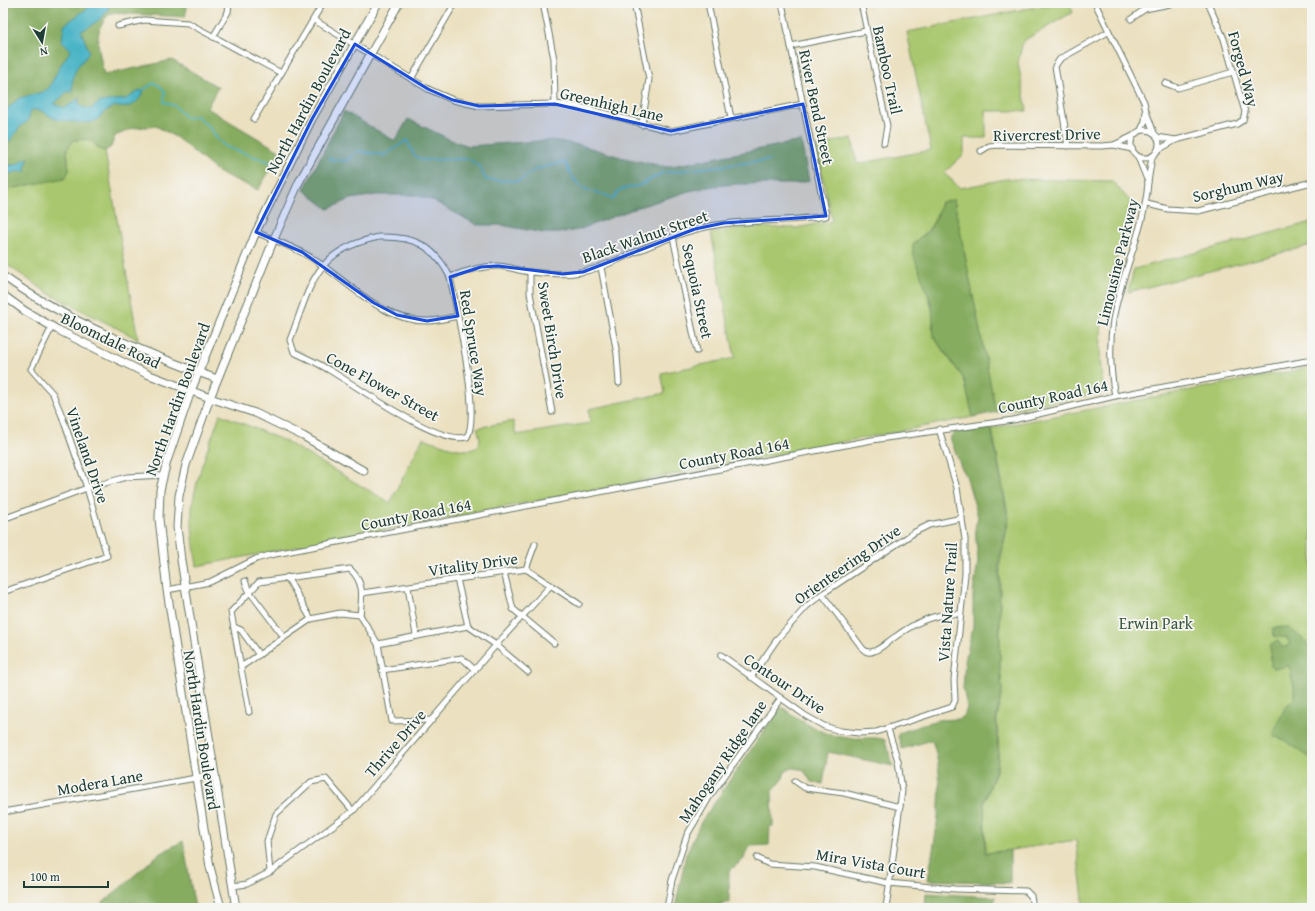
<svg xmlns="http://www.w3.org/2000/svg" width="1315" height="911" font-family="'Gentium Book Plus',serif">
	<rect width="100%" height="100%" fill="#f6f6f2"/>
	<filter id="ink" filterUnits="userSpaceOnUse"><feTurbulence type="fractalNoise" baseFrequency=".025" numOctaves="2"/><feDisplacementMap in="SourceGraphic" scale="8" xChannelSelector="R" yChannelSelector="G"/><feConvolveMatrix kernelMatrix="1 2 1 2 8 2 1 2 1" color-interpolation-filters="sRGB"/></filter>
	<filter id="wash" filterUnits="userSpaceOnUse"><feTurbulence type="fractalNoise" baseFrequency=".012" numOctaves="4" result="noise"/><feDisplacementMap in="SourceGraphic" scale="16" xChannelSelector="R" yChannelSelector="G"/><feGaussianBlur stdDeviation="0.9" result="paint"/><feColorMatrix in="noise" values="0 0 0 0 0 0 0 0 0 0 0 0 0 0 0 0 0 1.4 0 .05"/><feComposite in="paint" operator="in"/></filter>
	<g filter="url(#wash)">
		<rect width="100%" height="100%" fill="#ebe0c0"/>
		<g fill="#a9c76e" stroke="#648251">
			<path d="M 1056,3 L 1069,3 L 1073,12 L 1023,41 L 1018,63 L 1027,111 L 986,111 L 986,138 L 964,138 L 964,154 L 944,173 L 960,188 L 1006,179 L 1112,181 L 1131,202 L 1102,316 L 1100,360 L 1104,392 L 996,412 L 954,200 L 941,202 C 937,217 932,229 918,239 L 924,281 L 934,316 L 932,327 L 939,345 L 964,379 L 973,417 L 197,566 C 194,547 191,528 192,508 C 196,476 210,444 220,414 L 285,441 L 390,503 L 423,438 C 434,441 479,462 480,440 C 480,436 478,431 477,428 L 513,421 L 516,435 L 590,423 L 589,409 L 665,393 L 661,373 L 735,358 L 711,233 L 750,227 L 796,228 L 832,221 L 816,146 L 852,138 L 857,164 L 931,150 L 907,32 Z"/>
			<polygon points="88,139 94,142 99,149 105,151 138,339 48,293 3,262 3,195 10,189 32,184 69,171 67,149 74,140"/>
			<polygon points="1312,222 1312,245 1128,292 1134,269"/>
			<polygon points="1312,367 1312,908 1084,908 1076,840 986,854 984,803 997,769 999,751 997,720 1002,690 1000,667 1000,564 1009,519 992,428"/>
		</g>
		<g fill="#86ac61" stroke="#52744a">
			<path d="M 3,3 L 188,3 L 185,17 L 112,13 C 90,27 100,53 104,75 L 172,60 L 218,87 L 207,108 L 281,152 L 258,190 L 218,172 L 177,138 L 156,126 L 134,128 L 115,136 L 111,147 L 105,151 L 99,149 C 92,139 86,139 74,140 L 67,149 L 69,171 L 65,178 L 10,189 L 3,195 Z"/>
			<polygon points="344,111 395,141 408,119 451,140 469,146 552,140 580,145 624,158 667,167 801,141 809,181 795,184 736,184 713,186 689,191 636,208 578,230 559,233 544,233 501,225 477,225 434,201 416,195 376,195 351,199 328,209 304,190"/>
			<polygon points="954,200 996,412 973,417 964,379 934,337 932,305 913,254 913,245 918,239 928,232 937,217 941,202"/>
			<path d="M 991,428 L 1008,519 L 999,563 L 1000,667 L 1002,690 L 996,720 L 998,751 L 996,769 L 984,802 L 985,853 L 1010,850 L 1010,883 L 928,880 C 935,834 948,785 932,740 L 902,749 L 898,736 L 899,733 L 937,720 L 959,719 L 965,714 L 967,707 L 963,688 L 965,661 L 973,626 L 973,593 L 978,561 L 975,528 L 978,517 L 966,475 L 961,467 L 950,438 L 954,432 Z"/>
			<path d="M 1287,627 C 1315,646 1312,648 1309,681 L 1312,685 L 1312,759 L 1284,740 L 1273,736 L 1273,732 L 1286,706 L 1294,700 L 1294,687 L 1289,666 L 1274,669 L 1271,667 L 1270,644 L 1278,641 L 1282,647 L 1290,644 L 1287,638 L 1274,636 L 1272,628 Z"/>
			<path d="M 780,708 L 783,708 C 803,722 823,736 848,738 C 857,739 878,736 885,740 L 893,766 L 828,752 L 823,784 L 811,782 L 805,772 L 800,769 L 792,768 L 785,772 L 782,781 L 772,791 L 773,826 L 770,826 L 769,845 L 751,846 L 746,852 L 744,859 L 729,871 L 729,903 L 721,903 L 721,908 L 675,908 L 686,854 L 701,822 Z"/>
			<polygon points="183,841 195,908 97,908 159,854"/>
			<polygon points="926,893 995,897 994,908 925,908"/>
		</g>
		<g fill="#49b4c6" stroke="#34787d">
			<path d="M 95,3 L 110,3 C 108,16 93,25 81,31 L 89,51 C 86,60 82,60 78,66 C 73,73 72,84 72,92 L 67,92 L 54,104 L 65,108 L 79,98 L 79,104 L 82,107 L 91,109 L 100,102 L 126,99 L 139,91 L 144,90 C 140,102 128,111 115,106 C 112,108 107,110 104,112 C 100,116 98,120 93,122 C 89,124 60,121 56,119 C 45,115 45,109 31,110 L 28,121 L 21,126 L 3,150 L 3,119 L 5,111 L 19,98 L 42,92 L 49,88 L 60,66 L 71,50 L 62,41 L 64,25 Z"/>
			<polygon points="29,158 25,167 26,171 16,172 3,176 3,165 16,165 23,160"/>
		</g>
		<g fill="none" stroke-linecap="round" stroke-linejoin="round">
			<g stroke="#49b4c6" stroke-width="1.5">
				<polyline points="143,90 154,83 160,86 165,92 164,102 175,106 186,118 197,116 211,129 218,140 226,147 270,162"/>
				<path d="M 329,159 L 347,161 L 357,151 L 385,155 L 407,140 L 414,155 L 421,160 L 469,159 L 480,167 L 486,180 L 519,181 L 536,169 L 565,162 C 568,170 576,185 585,189 C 595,193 603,193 614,199 L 619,190 L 641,185 L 662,173 L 770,160"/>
			</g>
		</g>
	</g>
	<g filter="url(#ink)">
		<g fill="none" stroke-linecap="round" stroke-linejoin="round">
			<g stroke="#667665" stroke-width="7">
				<g id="street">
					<polyline points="543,3 554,59 555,104"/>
					<polyline points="634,3 649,79 642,125"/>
					<polyline points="708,3 731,118"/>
					<polyline points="861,3 887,126 884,143"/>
					<polyline points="1095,3 1144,102 1146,111"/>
					<polyline points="1131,19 1145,9 1175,3"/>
					<polyline points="314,20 428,89 453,100 479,106 555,104 576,106 671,131 803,104"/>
					<polyline points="118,26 144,20 188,23 281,73"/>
					<polyline points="213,37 228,12 229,3"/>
					<polyline points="791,46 866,31"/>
					<polyline points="411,79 455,3"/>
					<polyline points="1165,83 1178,88 1233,72"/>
					<polyline points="254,119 323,3"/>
					<circle cx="1145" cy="144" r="14"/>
					<polyline points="1141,130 1145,121 1146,111 1154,133"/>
					<polyline points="1157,137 1176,140 1158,150"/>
					<polyline points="1176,140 1237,124 1243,120 1245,112 1224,39 1208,3"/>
					<polyline points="1068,146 1055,66 1060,59 1108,32"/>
					<polyline points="1132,149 1114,145 1133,136"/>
					<polyline points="981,151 989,146 998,145 1102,146 1114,145"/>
					<polyline points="1138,157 1148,182 1152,157"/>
					<polyline points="1147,204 1168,209 1198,211 1312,182"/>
					<path d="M 256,232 C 279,242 302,250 322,265 C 353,287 386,322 428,321 C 438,321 448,318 458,316"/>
					<path d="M 379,237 C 414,236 434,245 450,277 C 456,307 481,415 467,437 C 436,445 358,386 329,370 C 318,363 306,358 294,352 L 290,340 C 311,285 314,250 379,237 Z"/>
					<polyline points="673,237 697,351"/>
					<polyline points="601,267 617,354 619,383"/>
					<polyline points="530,272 530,293 552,412"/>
					<path d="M 450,277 C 465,271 481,266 497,266 C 508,266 519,271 530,272 C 547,274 564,275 581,272 C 596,270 610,263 624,257 C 647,247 672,235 697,229 C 742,218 782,223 826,216 L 782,3"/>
					<path d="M 1115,396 C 1110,370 1109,347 1113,320 C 1121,273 1145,230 1148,182"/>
					<polyline points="3,519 87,488 127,477 163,475"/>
					<polyline points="526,569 535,544"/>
					<polyline points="504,572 513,609 554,643"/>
					<polyline points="287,577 311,619"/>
					<polyline points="457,579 468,626"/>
					<polyline points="245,581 249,591 284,637"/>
					<polyline points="408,587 416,635"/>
					<polyline points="167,590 210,582 256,559 270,555 872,440 1013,420 1115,396 1312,360"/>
					<polyline points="3,592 107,556 87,488 62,416 53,394 31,369 52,327"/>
					<polyline points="362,593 526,569 579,604"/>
					<path d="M 822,594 L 863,649 C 866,652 870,653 874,651 C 881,649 888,641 895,637 C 914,623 936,612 960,614"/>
					<polyline points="360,615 378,644 392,721 433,720"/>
					<polyline points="234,627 241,630 259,655"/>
					<polyline points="378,644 468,626 496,645 528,672"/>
					<polyline points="721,655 806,716 824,726 840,731 859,733 876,732 952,707 955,700 954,680 965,574 965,539 957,488 939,429"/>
					<polyline points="241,667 311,619 340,613 360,615"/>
					<polyline points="382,670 462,658 475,670"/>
					<polyline points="751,677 778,638 807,606 822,594 915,532 929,525 962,518"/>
					<path d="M 249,712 L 231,612 L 259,582 L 350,569 C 365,583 362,597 360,615"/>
					<polyline points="795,781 805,788 844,793 900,807"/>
					<polyline points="3,811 9,811 196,778"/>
					<polyline points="757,858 769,864 815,867 888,883 955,889 1026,891 1031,896 1033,908"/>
					<polyline points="270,872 267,841 276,814 311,782 326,779 353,811"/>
					<polyline points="233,886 247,884 270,872 353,811 496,645 551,585"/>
					<polyline points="667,908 672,880 687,835 710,796 781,698"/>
					<polyline points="886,908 902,791 898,761 888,729"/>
				</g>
			</g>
			<g stroke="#667665" stroke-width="9">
				<g id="secondary">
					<path d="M 3,276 C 68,322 143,352 217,379"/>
					<polyline points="3,295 25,311 58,330 147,374 210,398 255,413 303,436 364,471"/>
					<polyline points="196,778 215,775"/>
					<polyline points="221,908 210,867 167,590 159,519 160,490 167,461 191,391 256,232 312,119 378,3"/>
					<polyline points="236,908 181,560 177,527 179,496 186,465 210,398 274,239 299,182 399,3"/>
				</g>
			</g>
			<use href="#street" stroke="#fff" stroke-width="5"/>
			<use href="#secondary" stroke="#fff" stroke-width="7"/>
		</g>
	</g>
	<path fill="#1d4ed8" fill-opacity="0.2" stroke="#1d4ed8" stroke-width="3" stroke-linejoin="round" d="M 355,44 L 428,89 L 453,100 L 479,106 L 555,104 L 671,131 L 803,104 L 826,216 L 724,223 L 695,229 L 583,272 L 563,274 L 498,266 L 481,267 L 450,277 L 458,316 L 427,321 L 397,315 L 374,303 L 302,252 L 256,232 L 312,119 Z"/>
	<g text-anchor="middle" stroke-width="3.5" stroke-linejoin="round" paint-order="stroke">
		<g font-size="16" fill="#1f3d34" stroke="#f6f6f2">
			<text transform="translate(1244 69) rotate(75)" y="6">Forged Way</text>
			<text transform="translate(888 70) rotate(78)" y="6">Bamboo Trail</text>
			<text transform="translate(308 101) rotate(-62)" y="6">North Hardin Boulevard</text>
			<text transform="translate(612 104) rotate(13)" y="6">Greenhigh Lane</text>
			<text transform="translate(817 107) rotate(78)" y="6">River Bend Street</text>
			<text transform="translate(1047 134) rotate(-1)" y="6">Rivercrest Drive</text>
			<text transform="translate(1238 186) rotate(-13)" y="6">Sorghum Way</text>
			<text transform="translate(645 236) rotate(-19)" y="6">Black Walnut Street</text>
			<text transform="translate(1117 262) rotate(-76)" y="6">Limousine Parkway</text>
			<text transform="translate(698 291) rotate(78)" y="6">Sequoia Street</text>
			<text transform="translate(111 340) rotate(26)" y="6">Bloomdale Road</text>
			<text transform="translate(553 340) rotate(81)" y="6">Sweet Birch Drive</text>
			<text transform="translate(474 343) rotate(81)" y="6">Red Spruce Way</text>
			<text transform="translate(383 386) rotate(29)" y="6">Cone Flower Street</text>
			<text transform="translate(1053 396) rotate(-12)" y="6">County Road 164</text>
			<text transform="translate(177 399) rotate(-70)" y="6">North Hardin Boulevard</text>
			<text transform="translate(734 453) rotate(-11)" y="6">County Road 164</text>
			<text transform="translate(88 455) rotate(71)" y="6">Vineland Drive</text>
			<text transform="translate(416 514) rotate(-11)" y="6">County Road 164</text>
			<text transform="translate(473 564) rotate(-8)" y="6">Vitality Drive</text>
			<text transform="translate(847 564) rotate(-35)" y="6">Orienteering Drive</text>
			<text transform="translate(947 602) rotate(-86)" y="6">Vista Nature Trail</text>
			<text transform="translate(785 683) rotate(34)" y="6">Contour Drive</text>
			<text transform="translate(202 730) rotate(81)" y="6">North Hardin Boulevard</text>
			<text transform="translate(395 743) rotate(-49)" y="6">Thrive Drive</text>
			<text transform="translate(722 761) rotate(-56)" y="6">Mahogany Ridge lane</text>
			<text transform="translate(100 782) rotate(-10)" y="6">Modera Lane</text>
			<text transform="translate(871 863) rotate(10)" y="6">Mira Vista Court</text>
		</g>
		<g font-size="16" fill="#3b5940" stroke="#f6f6f2">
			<text x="1156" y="629">Erwin Park</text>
		</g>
	</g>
	<rect width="1315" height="911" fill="none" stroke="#f6f6f2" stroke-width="16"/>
	<g transform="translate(42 42) rotate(169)" stroke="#f6f6f2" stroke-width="3" paint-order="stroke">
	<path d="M0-3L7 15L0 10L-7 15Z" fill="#1f3d34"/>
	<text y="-6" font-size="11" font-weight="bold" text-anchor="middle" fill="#1f3d34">N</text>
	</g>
	<path d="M24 881v6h84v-6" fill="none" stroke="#1f3d34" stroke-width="2"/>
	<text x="30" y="881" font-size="12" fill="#1f3d34" stroke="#f6f6f2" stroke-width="3" paint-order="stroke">100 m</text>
</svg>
